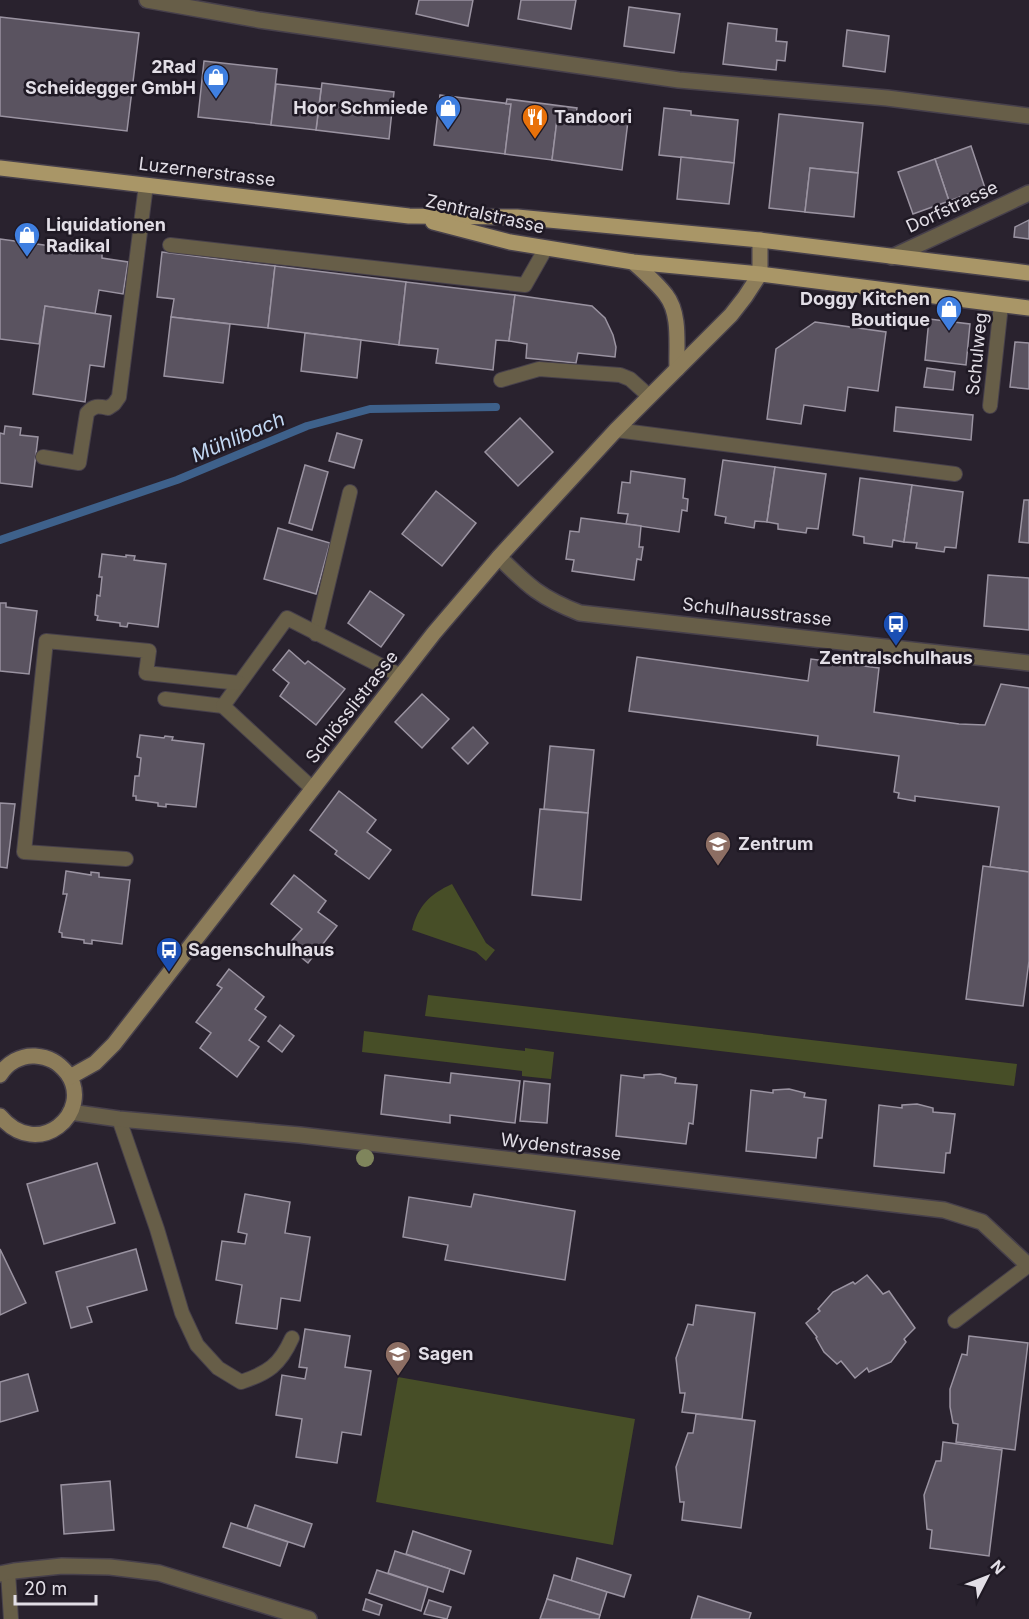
<svg xmlns="http://www.w3.org/2000/svg" width="1029" height="1619" font-family="Inter,sans-serif">
	<rect width="100%" height="100%" fill="#29222e"/>
	<g fill="#474e27">
		<path d="M 452,884 L 486,943 L 495,950 L 486,961 L 476,952 L 412,930 C 418,906 430,894 452,884 Z"/>
		<polygon points="428,995 1017,1064 1014,1086 425,1016"/>
		<polygon points="364,1031 525,1051 525,1048 554,1052 551,1079 522,1076 522,1071 362,1052"/>
		<polygon points="398,1377 635,1419 613,1545 376,1502"/>
	</g>
	<g fill="none" stroke-linecap="round" stroke-linejoin="round">
		<polyline stroke="#3e618b" stroke-width="8" points="0,540 177,480 307,426 370,409 496,407"/>
	</g>
	<g fill="#5a5360" stroke="#9a93a1" stroke-width="1.5">
		<polygon points="419,0 473,0 468,26 416,14"/>
		<polygon points="521,0 576,0 571,29 518,19"/>
		<polygon points="629,7 680,14 674,53 624,46"/>
		<polygon points="0,17 139,33 127,131 0,116"/>
		<polygon points="728,23 777,29 776,41 787,42 785,61 777,60 776,70 723,64"/>
		<polygon points="847,30 889,36 885,72 843,66"/>
		<polygon points="204,61 277,69 271,125 198,117"/>
		<polygon points="322,83 394,92 389,139 316,130"/>
		<polygon points="276,84 321,89 316,130 271,125"/>
		<polygon points="440,95 511,104 505,154 434,145"/>
		<polygon points="507,99 577,108 576,114 558,112 552,160 505,154 511,104 506,104"/>
		<polygon points="664,108 691,111 691,115 738,120 734,163 659,155"/>
		<polygon points="558,112 628,121 622,170 552,160"/>
		<polygon points="779,114 863,123 858,173 810,168 805,212 769,208"/>
		<polygon points="971,146 985,188 949,201 935,159"/>
		<polygon points="681,157 734,163 729,204 677,199"/>
		<polygon points="935,159 949,201 913,214 898,172"/>
		<polygon points="810,168 858,173 854,217 805,212"/>
		<polygon points="1029,220 1029,239 1014,237 1015,227"/>
		<polygon points="0,239 102,253 102,258 128,262 123,294 99,290 95,314 45,306 39,344 0,339"/>
		<polygon points="162,252 275,266 268,328 171,317 174,299 157,297"/>
		<polygon points="275,266 406,282 399,345 268,328"/>
		<polygon points="406,282 515,295 509,341 496,340 493,370 436,363 438,349 399,345"/>
		<polygon points="515,295 592,306 605,318 613,335 616,347 615,357 578,353 576,363 526,358 527,344 509,341"/>
		<polygon points="45,306 111,316 104,367 90,365 85,402 33,394"/>
		<polygon points="171,317 230,324 223,383 164,376"/>
		<polygon points="929,319 970,324 966,365 925,360"/>
		<polygon points="815,322 886,332 878,391 848,387 845,411 804,405 801,424 767,419 776,349"/>
		<polygon points="305,333 361,340 357,378 301,371"/>
		<polygon points="1015,342 1029,343 1029,389 1010,387"/>
		<polygon points="927,368 955,372 953,390 924,387"/>
		<polygon points="896,407 973,415 971,440 894,431"/>
		<polygon points="520,418 553,452 518,486 485,452"/>
		<polygon points="5,426 21,428 20,435 38,437 32,487 0,483 0,433 4,434"/>
		<polygon points="337,433 362,440 354,468 329,461"/>
		<polygon points="723,460 775,467 767,522 755,521 754,528 725,523 726,517 715,515"/>
		<polygon points="305,465 328,472 312,530 289,523"/>
		<polygon points="775,467 826,474 818,529 807,528 806,533 778,529 778,524 767,522"/>
		<polygon points="631,471 685,479 683,498 688,499 687,511 682,510 679,532 626,524 628,514 618,513 622,482 630,483"/>
		<polygon points="860,478 912,485 904,542 893,540 892,547 864,543 864,537 853,535"/>
		<polygon points="912,485 963,492 956,548 945,547 944,552 916,548 917,543 904,542"/>
		<polygon points="436,491 476,523 442,566 402,534"/>
		<polygon points="1024,500 1029,500 1029,543 1019,542"/>
		<polygon points="581,518 641,526 639,547 643,547 641,560 637,559 634,580 572,571 574,560 566,559 570,531 579,532"/>
		<polygon points="278,528 330,543 316,594 264,579"/>
		<polygon points="102,554 126,557 126,555 135,556 134,560 166,564 158,627 128,623 127,627 120,626 120,623 97,620 98,616 95,615 97,595 100,596 102,577 99,577"/>
		<polygon points="988,575 1029,578 1029,630 984,626"/>
		<polygon points="370,591 404,615 381,647 348,623"/>
		<polygon points="0,603 6,603 6,607 37,611 29,674 0,671"/>
		<polygon points="289,650 305,664 308,661 345,689 316,725 280,696 289,683 273,670"/>
		<polygon points="637,657 808,681 811,659 879,668 874,712 959,724 985,725 1001,684 1029,688 1029,872 990,867 999,807 915,796 915,801 898,798 899,793 894,792 899,756 817,745 818,736 629,711"/>
		<polygon points="422,694 449,719 422,748 395,722"/>
		<polygon points="473,727 488,743 468,764 452,748"/>
		<polygon points="140,735 164,738 165,736 173,737 172,740 204,744 196,807 166,804 166,807 158,806 158,803 136,800 136,796 133,796 135,776 139,776 141,758 137,757"/>
		<polygon points="550,746 594,750 588,813 544,809"/>
		<polygon points="339,791 376,820 367,832 391,850 369,879 335,854 337,851 310,830"/>
		<polygon points="0,803 15,804 7,868 0,867"/>
		<polygon points="540,809 588,813 581,900 532,895"/>
		<polygon points="983,866 1029,872 1029,961 1023,1006 966,999"/>
		<polygon points="66,871 91,875 91,872 99,873 99,877 130,880 122,944 92,940 92,944 84,943 84,940 62,937 62,933 59,932 67,894 63,894"/>
		<polygon points="294,875 326,901 318,912 337,926 308,963 287,946 302,929 271,904"/>
		<polygon points="229,969 264,997 255,1009 266,1017 249,1040 259,1047 237,1077 200,1048 211,1033 196,1022 222,988 217,985"/>
		<polygon points="280,1025 294,1036 282,1052 268,1041"/>
		<polygon points="451,1073 520,1081 515,1123 450,1115 450,1123 381,1114 385,1075 450,1083"/>
		<polygon points="660,1074 676,1078 675,1083 697,1085 693,1124 689,1123 686,1144 616,1136 621,1075 644,1078 644,1075"/>
		<polygon points="524,1081 550,1084 547,1123 520,1121"/>
		<polygon points="789,1089 805,1093 804,1097 826,1100 822,1138 818,1138 816,1158 746,1151 751,1090 773,1093 773,1090"/>
		<polygon points="917,1104 933,1108 933,1112 955,1114 950,1153 946,1153 944,1173 874,1166 879,1105 902,1108 902,1105"/>
		<polygon points="97,1163 115,1223 44,1244 27,1184"/>
		<polygon points="245,1194 290,1202 285,1233 310,1237 300,1301 281,1298 277,1329 236,1323 242,1285 216,1280 222,1241 245,1244 247,1234 238,1232"/>
		<polygon points="474,1194 575,1211 565,1280 445,1260 448,1245 403,1237 409,1197 471,1207"/>
		<polygon points="0,1249 26,1303 0,1315"/>
		<polygon points="136,1249 147,1290 87,1307 92,1322 71,1328 56,1272"/>
		<polygon points="867,1275 883,1294 889,1291 915,1328 904,1339 906,1342 891,1362 869,1372 867,1368 855,1378 841,1361 837,1364 824,1352 816,1338 817,1337 806,1323 820,1311 818,1309 833,1292 853,1282 855,1284"/>
		<polygon points="696,1305 755,1313 742,1419 682,1412 685,1393 680,1393 676,1358 688,1324 693,1325"/>
		<polygon points="305,1329 350,1336 345,1367 371,1371 361,1435 342,1432 337,1463 296,1457 302,1419 276,1415 282,1375 305,1379 307,1368 299,1367"/>
		<polygon points="969,1336 1028,1343 1015,1450 956,1442 958,1424 953,1423 950,1407 950,1389 962,1354 967,1355"/>
		<polygon points="28,1374 38,1411 0,1422 0,1382"/>
		<polygon points="696,1414 755,1421 741,1528 682,1520 684,1502 680,1502 676,1467 688,1433 693,1433"/>
		<polygon points="943,1442 1002,1450 989,1556 930,1548 932,1530 927,1529 924,1495 936,1461 941,1461"/>
		<polygon points="110,1481 114,1530 64,1534 61,1485"/>
		<polygon points="255,1505 312,1524 304,1547 247,1528"/>
		<polygon points="231,1523 288,1542 280,1566 223,1547"/>
		<polygon points="413,1531 471,1551 464,1574 406,1554"/>
		<polygon points="395,1551 450,1569 443,1592 388,1573"/>
		<polygon points="577,1558 631,1575 624,1597 571,1581"/>
		<polygon points="377,1570 428,1587 421,1611 369,1593"/>
		<polygon points="554,1575 607,1592 600,1615 547,1599"/>
		<polygon points="698,1596 751,1613 749,1619 691,1619"/>
		<polygon points="366,1599 382,1605 379,1615 363,1610"/>
		<polygon points="547,1599 600,1615 599,1619 540,1619"/>
		<polygon points="429,1600 451,1607 447,1619 424,1614"/>
	</g>
	<g fill="none" stroke-linecap="round" stroke-linejoin="round">
		<g stroke="#47404b" stroke-width="16">
			<g id="service">
				<polyline points="170,245 525,285 546,248"/>
				<polyline points="501,380 539,369 620,375 630,379 649,396"/>
				<polyline points="990,406 1001,305"/>
				<polyline points="616,430 955,474"/>
				<path d="M 43,457 L 79,463 L 87,413 C 94,405 98,406 108,408 L 114,404 L 119,397 L 146,185"/>
				<polyline points="316,634 350,492"/>
				<polyline points="165,699 223,706"/>
				<polyline points="313,789 223,706 287,618 401,676"/>
				<polyline points="126,859 24,852 46,641 149,651 146,673 239,683"/>
				<path d="M 119,1119 L 157,1229 L 182,1313 L 197,1345 L 218,1368 L 241,1382 C 268,1373 280,1365 292,1338"/>
				<polyline points="955,1321 1029,1265"/>
				<polyline points="8,1572 11,1619"/>
			</g>
		</g>
		<g stroke="#47404b" stroke-width="18">
			<g id="minor">
				<polyline points="147,0 259,20 679,80 887,98 1029,116"/>
				<polyline points="892,257 1029,193"/>
				<path d="M 499,557 C 528,586 541,598 580,613 L 1029,663"/>
				<polyline points="70,1112 119,1119 300,1135 944,1210 982,1222 1029,1266"/>
				<polyline points="0,1574 14,1571 62,1566 110,1567 159,1573 309,1619"/>
			</g>
		</g>
		<g stroke="#47404b" stroke-width="18">
			<g id="secondary">
				<path d="M 633,262 C 644,272 657,283 666,295 C 681,314 676,347 677,369"/>
				<path d="M 0,1075 C 7,1063 21,1055 35,1056 C 49,1057 58,1062 67,1073 C 95,1112 38,1162 0,1116"/>
				<polyline points="70,1077 95,1063 114,1044 434,633 499,557 616,430 731,315 745,297 760,274 760,240"/>
			</g>
		</g>
		<g stroke="#47404b" stroke-width="18">
			<g id="primary">
				<polyline points="0,168 409,216 517,217 760,240 1029,273"/>
				<polyline points="433,222 510,242 633,262 760,274 1029,308"/>
			</g>
		</g>
		<use href="#service" stroke="#675e48" stroke-width="14"/>
		<use href="#minor" stroke="#675e48" stroke-width="15"/>
		<use href="#secondary" stroke="#8d7d5a" stroke-width="15"/>
		<use href="#primary" stroke="#a99667" stroke-width="15"/>
	</g>
	<circle fill="#7f855c" cx="365" cy="1158" r="9"/>
	<defs>
		<g id="shop-pin" transform="scale(1.35)"><path d="M0 17L-7.5 6A9.5 9.5 0 1 1 7.5 6Z" fill="#3f7fe0" stroke="#1f1924"/><path d="M-5-2.5h2.3a2.7 3.5 0 0 1 5.4 0H5L5.5 6h-11ZM-1.5-2.5h3a1.5 2.3 0 0 0-3 0Z" fill="#fff"/></g>
		<g id="restaurant-pin" transform="scale(1.35)"><path d="M0 17L-7.5 6A9.5 9.5 0 1 1 7.5 6Z" fill="#e8710a" stroke="#1f1924"/><path d="M-5-6h1v4h1v-4h1v4h1v-4h1v5L-1.5 .5V6h-2V.5L-5-1ZM5-6V6H3V1.5H1.5Q1.5-4 5-6Z" fill="#fff"/></g>
		<g id="bus-pin" transform="scale(1.35)"><path d="M0 17L-7.5 6A9.5 9.5 0 1 1 7.5 6Z" fill="#1a4fb4" stroke="#1f1924"/><path d="M-5-6H5V4H4V6H2V4H-2V6H-4V4H-5ZM-3.5-4V0h7V-4ZM-3.5 1.2v1.5H-2V1.2ZM2 1.2v1.5H3.5V1.2Z" fill="#fff"/></g>
		<g id="school-pin" transform="scale(1.35)"><path d="M0 17L-7.5 6A9.5 9.5 0 1 1 7.5 6Z" fill="#8d6e63" stroke="#1f1924"/><path d="M0-5L7-2L0 1L-7-2ZM-4 1L0 2.5L4 1V4Q0 6-4 4Z" fill="#fff"/></g>
	</defs>
	<g fill-rule="evenodd">
		<use href="#shop-pin" x="216" y="77"/>
		<use href="#shop-pin" x="448" y="108"/>
		<use href="#restaurant-pin" x="535" y="117"/>
		<use href="#shop-pin" x="27" y="235"/>
		<use href="#shop-pin" x="949" y="309"/>
		<use href="#bus-pin" x="896" y="624"/>
		<use href="#school-pin" x="718" y="844"/>
		<use href="#bus-pin" x="169" y="950"/>
		<use href="#school-pin" x="398" y="1354"/>
	</g>
	<g text-anchor="middle" stroke-width="5" stroke-linejoin="round" paint-order="stroke">
		<g font-size="18" font-weight="bold" fill="#e2dee6" stroke="#1f1924" text-anchor="start">
			<text x="196" y="73" text-anchor="end">2Rad<tspan x="196" dy="21">Scheidegger GmbH</tspan></text>
			<text x="428" y="114" text-anchor="end">Hoor Schmiede</text>
			<text x="554" y="123">Tandoori</text>
			<text x="46" y="231">Liquidationen<tspan x="46" dy="21">Radikal</tspan></text>
			<text x="930" y="305" text-anchor="end">Doggy Kitchen<tspan x="930" dy="21">Boutique</tspan></text>
			<text x="896" y="664" text-anchor="middle">Zentralschulhaus</text>
			<text x="738" y="850">Zentrum</text>
			<text x="188" y="956">Sagenschulhaus</text>
			<text x="418" y="1360">Sagen</text>
		</g>
		<g font-size="18" fill="#e2dee6" stroke="#1f1924">
			<text transform="translate(207 172) rotate(7)" y="6">Luzernerstrasse</text>
			<text transform="translate(952 207) rotate(-25)" y="6">Dorfstrasse</text>
			<text transform="translate(485 214) rotate(13)" y="6">Zentralstrasse</text>
			<text transform="translate(977 354) rotate(-84)" y="6">Schulweg</text>
			<text transform="translate(757 612) rotate(6)" y="6">Schulhausstrasse</text>
			<text transform="translate(352 707) rotate(-52)" y="6">Schlösslistrasse</text>
			<text transform="translate(561 1147) rotate(7)" y="6">Wydenstrasse</text>
		</g>
		<g font-size="20" font-style="italic" fill="#c2d7f2" stroke="#1f1924">
			<text transform="translate(238 437) rotate(-23)" y="7">Mühlibach</text>
		</g>
	</g>
	<g transform="translate(987 1577) rotate(48)" stroke="#1f1924" stroke-width="4.5" paint-order="stroke">
	<path d="M0-4.5L10 22L0 15L-10 22Z" fill="#e2dee6"/>
	<text y="-9" font-size="16" font-weight="bold" text-anchor="middle" fill="#e2dee6">N</text>
	</g>
	<path d="M15 1595v9h81v-9" fill="none" stroke="#e2dee6" stroke-width="3"/>
	<text x="24" y="1595" font-size="18" fill="#e2dee6" stroke="#1f1924" stroke-width="4.5" paint-order="stroke">20 m</text>
</svg>
